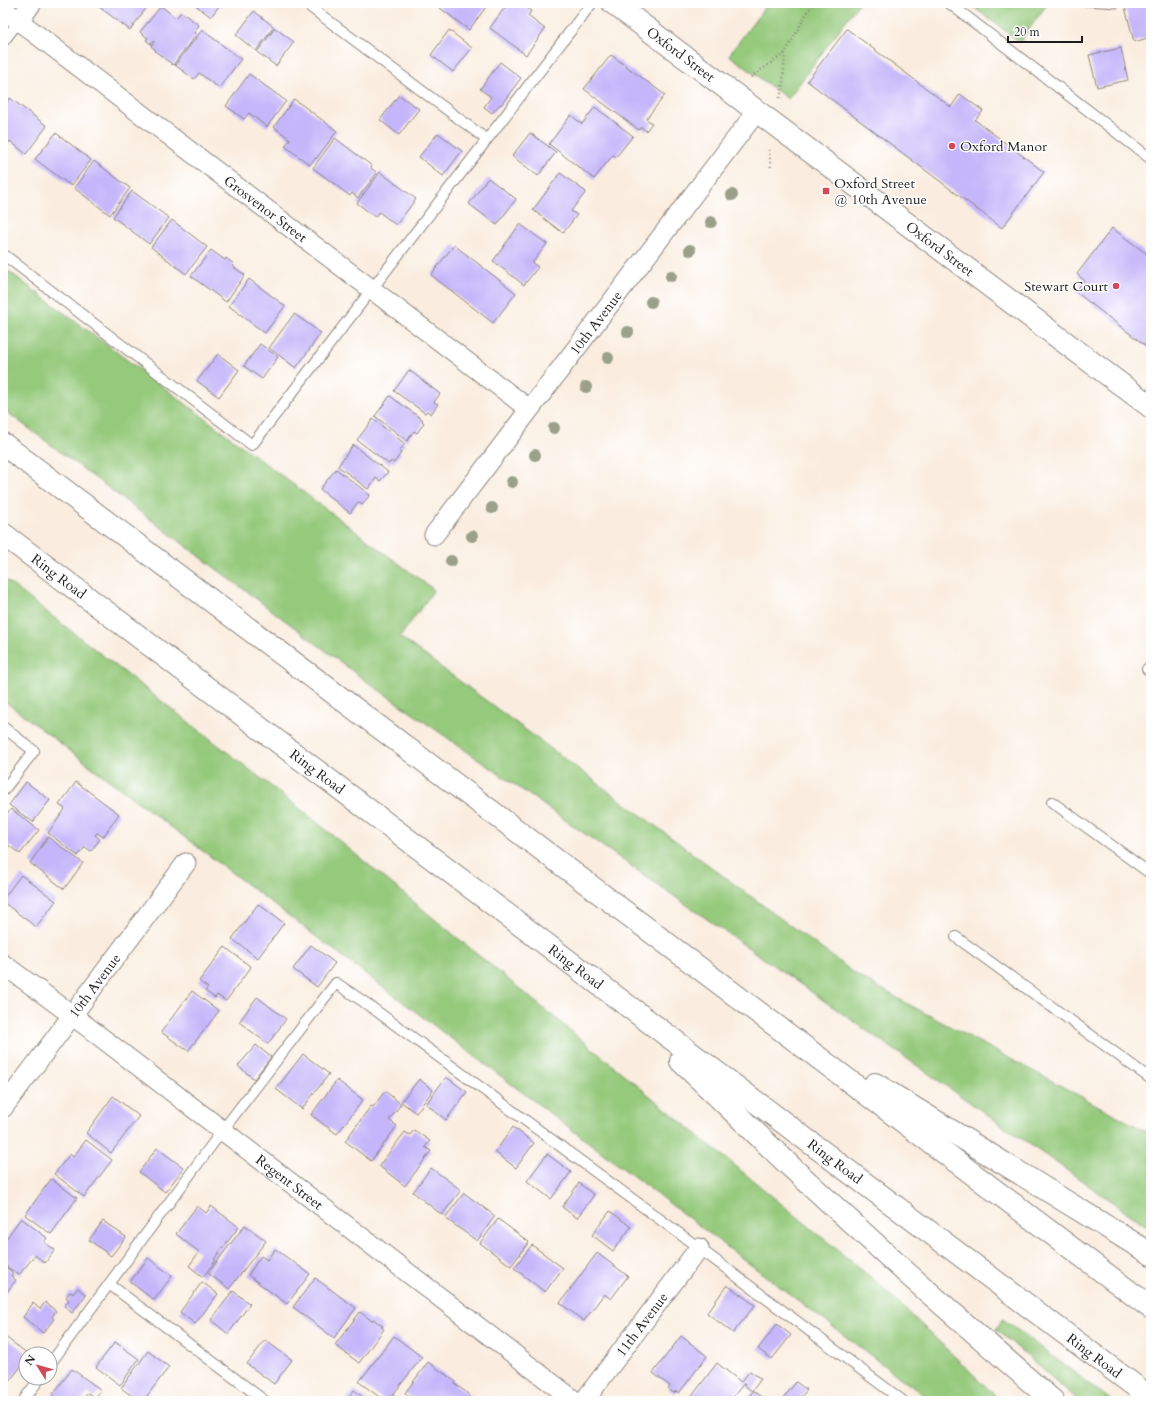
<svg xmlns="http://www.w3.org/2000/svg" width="1154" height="1404" font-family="Cardo,serif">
	<rect width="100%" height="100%" fill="#fff"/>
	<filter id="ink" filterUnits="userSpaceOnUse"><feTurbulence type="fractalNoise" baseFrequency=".025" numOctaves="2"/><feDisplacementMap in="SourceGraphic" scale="8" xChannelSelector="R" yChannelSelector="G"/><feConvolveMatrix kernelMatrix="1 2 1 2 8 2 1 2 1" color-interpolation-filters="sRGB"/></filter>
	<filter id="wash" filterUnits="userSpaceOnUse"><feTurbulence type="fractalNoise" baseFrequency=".012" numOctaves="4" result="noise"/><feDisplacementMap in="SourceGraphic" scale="16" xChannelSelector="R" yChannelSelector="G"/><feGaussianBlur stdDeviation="0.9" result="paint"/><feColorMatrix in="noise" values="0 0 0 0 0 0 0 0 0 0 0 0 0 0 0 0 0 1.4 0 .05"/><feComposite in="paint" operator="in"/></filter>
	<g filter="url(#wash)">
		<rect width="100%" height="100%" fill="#faeddf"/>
		<g fill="#95c97b" stroke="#58724c">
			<polygon points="768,3 859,3 788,99 729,55"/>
			<polygon points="968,3 1048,3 1020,42"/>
			<polygon points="3,267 434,590 400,637 857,975 908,1004 1151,1134 1151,1229 366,681 3,409"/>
			<polygon points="3,578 303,811 879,1284 1001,1401 931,1401 3,700"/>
			<polygon points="1003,1319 1112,1401 1079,1401 996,1329"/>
		</g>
		<g id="blocks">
			<g fill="#c5b5fa">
				<polygon points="94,3 150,3 130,30"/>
				<polygon points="193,3 221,3 211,17"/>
				<polygon points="438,3 483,3 482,5 486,7 469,30 436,5"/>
				<polygon points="508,3 521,3 531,11 528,16 545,29 526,55 490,28"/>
				<polygon points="745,3 753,3 750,7"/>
				<polygon points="1085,3 1119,3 1118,8 1085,6"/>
				<polygon points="1124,3 1151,3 1151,37 1134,42"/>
				<polygon points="161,6 176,18 181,12 199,25 194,33 196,35 173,65 155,51 156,50 151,46 154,42 152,41 151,44 146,40 148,38 140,32"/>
				<polygon points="254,11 274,27 256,51 236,35"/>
				<polygon points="275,28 294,42 276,66 257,52"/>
				<polygon points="847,29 951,107 960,94 983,111 975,120 1044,172 1002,228 807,81"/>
				<polygon points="202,30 241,59 219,88 199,73 194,79 175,65"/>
				<polygon points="449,30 472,48 453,72 431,55"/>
				<polygon points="1121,48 1128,80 1097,87 1089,55"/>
				<polygon points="611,55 665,95 646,119 652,123 646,131 641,127 639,130 584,89"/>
				<polygon points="500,62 521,78 501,105 500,104 492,113 484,107 491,97 480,89"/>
				<polygon points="249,74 286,101 267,127 249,113 244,119 226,106"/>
				<polygon points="399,95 419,109 399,135 380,120"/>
				<polygon points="10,98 47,126 26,154 10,141 3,150 3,107"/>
				<polygon points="294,99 337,131 316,159 315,158 310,165 285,146 290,139 274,127"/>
				<polygon points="595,107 633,136 616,157 613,155 594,179 549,144 571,115 582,124"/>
				<polygon points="56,133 91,160 71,186 35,159"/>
				<polygon points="438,133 462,151 443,176 419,157"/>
				<polygon points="530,133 556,152 538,176 512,156"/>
				<polygon points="335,138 372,166 371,168 377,173 358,198 352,193 350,196 313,168"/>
				<polygon points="94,161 130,188 110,215 74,188"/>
				<polygon points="380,172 416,199 396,225 379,212 375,217 357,203"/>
				<polygon points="560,173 586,192 571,211 577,215 563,233 533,210"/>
				<polygon points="488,178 516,199 497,225 469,204"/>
				<polygon points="132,191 169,218 149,244 113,217"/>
				<polygon points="172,220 207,247 186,274 151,247"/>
				<polygon points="520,224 547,244 532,263 538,267 524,285 493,261"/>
				<polygon points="1112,228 1151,257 1151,350 1076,292 1084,280 1077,274"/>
				<polygon points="454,245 516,293 493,323 431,275"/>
				<polygon points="211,250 225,260 226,258 234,264 232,266 245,275 226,302 191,276"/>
				<polygon points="249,279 285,306 265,333 229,306"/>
				<polygon points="294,314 321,333 296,368 269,348"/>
				<polygon points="260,344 278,357 262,379 244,366"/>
				<polygon points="218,354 239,370 219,397 197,381"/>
				<polygon points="409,370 440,394 434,402 438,404 431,414 427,411 425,413 394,391"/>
				<polygon points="390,396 423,420 422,421 424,423 417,433 414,431 407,441 375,416"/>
				<polygon points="373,419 405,444 399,451 401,453 394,463 391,461 389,464 357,440"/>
				<polygon points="353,445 388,472 380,481 376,478 368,489 338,466"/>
				<polygon points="336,469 370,495 362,505 358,502 350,513 320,489"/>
				<polygon points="26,782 50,800 33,822 9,805"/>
				<polygon points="76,782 119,814 103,837 97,833 95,835 100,839 91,851 85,847 78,856 48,833 65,809 59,805"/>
				<polygon points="11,809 39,830 20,854 3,841 3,819"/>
				<polygon points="48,837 83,863 64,889 30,863"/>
				<polygon points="21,875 56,901 36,927 3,902 3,899"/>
				<polygon points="258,904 284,923 258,958 232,939"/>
				<polygon points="311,945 335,963 317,987 293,969"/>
				<polygon points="225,947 251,967 226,1001 217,995 215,998 205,991 208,988 199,981"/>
				<polygon points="192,991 219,1011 188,1051 161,1032"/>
				<polygon points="257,997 286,1019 268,1044 239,1022"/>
				<polygon points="256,1045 271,1057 254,1079 238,1066"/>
				<polygon points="303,1054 329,1074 302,1109 276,1089"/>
				<polygon points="446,1077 467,1092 446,1120 426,1104"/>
				<polygon points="419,1079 433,1090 416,1113 401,1102"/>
				<polygon points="337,1080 363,1100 337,1134 311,1115"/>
				<polygon points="385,1091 401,1104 389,1120 397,1126 371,1161 345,1141 371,1106 373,1107"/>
				<polygon points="113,1096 139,1116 111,1153 86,1133"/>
				<polygon points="513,1127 534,1143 516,1168 495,1152"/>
				<polygon points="414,1130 430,1141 425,1147 431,1151 405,1186 379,1166 405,1132 410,1135"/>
				<polygon points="86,1140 112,1160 84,1197 54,1174 70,1154 73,1157"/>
				<polygon points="157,1148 184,1168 165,1192 139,1172"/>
				<polygon points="547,1154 571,1172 551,1199 527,1181"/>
				<polygon points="431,1168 461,1190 442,1215 413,1192"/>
				<polygon points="51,1179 77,1198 51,1234 25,1215"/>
				<polygon points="579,1183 594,1195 577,1218 562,1207"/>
				<polygon points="464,1193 495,1216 477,1241 445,1218"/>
				<polygon points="197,1206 206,1213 211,1206 239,1227 214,1259 216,1260 203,1277 189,1266 199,1252 176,1234"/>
				<polygon points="610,1211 631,1227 613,1251 592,1235"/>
				<polygon points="21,1218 47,1238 44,1242 55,1250 45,1263 35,1255 19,1275 3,1264 3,1243"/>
				<polygon points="498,1219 529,1242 511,1266 480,1243"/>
				<polygon points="103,1221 126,1237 111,1256 89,1240"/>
				<polygon points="245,1225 266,1241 229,1289 208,1273"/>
				<polygon points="532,1245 563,1268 545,1292 514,1268"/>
				<polygon points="275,1249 310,1274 287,1304 248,1275 261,1256 267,1260"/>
				<polygon points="597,1253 628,1276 611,1299 604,1294 584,1321 560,1303"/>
				<polygon points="148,1258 172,1276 154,1300 130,1282"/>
				<polygon points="3,1265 13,1273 11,1276 16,1280 3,1297"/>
				<polygon points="315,1278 356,1308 334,1338 293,1307"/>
				<polygon points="202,1282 218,1294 195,1324 180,1312"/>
				<polygon points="727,1285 755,1305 733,1333 707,1313"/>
				<polygon points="78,1288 86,1295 72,1313 64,1306 69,1300 66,1297 70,1292 73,1294"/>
				<polygon points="233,1291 250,1304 228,1334 211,1320"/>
				<polygon points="45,1302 56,1311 52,1317 54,1319 43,1333 23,1317 33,1303 40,1309"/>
				<polygon points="360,1312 372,1321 373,1319 383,1326 381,1327 384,1329 359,1363 335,1345"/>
				<polygon points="777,1324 791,1335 772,1359 758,1349"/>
				<polygon points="4,1336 28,1354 26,1354 26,1360 8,1383 3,1379 3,1337"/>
				<polygon points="394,1336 422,1357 388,1401 385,1401 359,1382"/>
				<polygon points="681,1336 707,1356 679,1393 676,1391 674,1393 668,1389 670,1386 653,1373"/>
				<polygon points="265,1340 292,1360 274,1384 247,1364"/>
				<polygon points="115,1342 139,1359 120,1385 96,1367"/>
				<polygon points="148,1351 169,1367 143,1401 139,1401 121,1388"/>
				<polygon points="428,1362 456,1382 455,1384 470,1395 465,1401 416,1401 405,1393"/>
				<polygon points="717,1363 741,1382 750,1371 761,1379 752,1391 744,1385 745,1384 744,1383 730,1401 690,1401 689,1400"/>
				<polygon points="72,1369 101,1390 95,1398 88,1393 81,1401 60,1401 52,1395"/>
				<polygon points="796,1382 807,1390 798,1401 784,1401 782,1400"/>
				<polygon points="354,1390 368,1401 345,1401"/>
				<polygon points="753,1391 767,1401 746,1401"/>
				<polygon points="839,1397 845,1401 836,1401"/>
			</g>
		</g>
	</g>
	<g filter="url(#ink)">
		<use href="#blocks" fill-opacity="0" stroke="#8b847e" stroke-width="1"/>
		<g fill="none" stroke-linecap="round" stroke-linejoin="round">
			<g stroke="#8b847e" stroke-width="12">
				<g id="lane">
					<polyline points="305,3 486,139"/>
					<polyline points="949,3 1151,159"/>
					<polyline points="3,42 19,21"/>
					<polyline points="3,254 252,445 592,3"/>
					<polyline points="1147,669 1151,672"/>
					<polyline points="3,727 34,751 3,791"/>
					<polyline points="1052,802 1151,874"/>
					<polyline points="956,937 1151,1079"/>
					<polyline points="109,1284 265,1401"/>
					<polyline points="50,1364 222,1131 336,983 367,1004 699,1248 903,1401"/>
					<polyline points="23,1401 40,1378"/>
				</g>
			</g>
			<g stroke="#8b847e" stroke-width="21">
				<g id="street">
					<path id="s1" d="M 3,9 L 529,409"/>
					<polyline points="19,21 32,3"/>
					<path id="s2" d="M 434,535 L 757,111"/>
					<path id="s3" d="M 3,964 L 72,1015 L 575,1401"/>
					<path id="s4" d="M 3,1108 L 186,863"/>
					<path id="s5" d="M 584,1401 L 699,1248"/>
				</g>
			</g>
			<g stroke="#8b847e" stroke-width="24">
				<g id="secondary">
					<path id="s6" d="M 613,3 L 1151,407"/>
				</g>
			</g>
			<g stroke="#8b847e" stroke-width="24">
				<g id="highway">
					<polyline points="3,444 1151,1308"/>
					<path id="s7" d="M 3,534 L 616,997 L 1151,1398"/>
					<polyline points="681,1061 789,1165 910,1276 1053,1401"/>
					<polyline points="875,1084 1151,1254"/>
				</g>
			</g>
			<g stroke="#8b847e" stroke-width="2.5" stroke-dasharray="1 3" stroke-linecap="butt">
				<polyline points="751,77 785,53 808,11 814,3"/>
				<polyline points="780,98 783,84 785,53"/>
				<polyline points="769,150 771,169"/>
			</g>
			<use href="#lane" stroke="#fff" stroke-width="10"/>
			<use href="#street" stroke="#fff" stroke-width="19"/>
			<use href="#secondary" stroke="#fff" stroke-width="22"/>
			<use href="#highway" stroke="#fff" stroke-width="22"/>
		</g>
		<g fill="#9aa089">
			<circle cx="732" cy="195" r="6"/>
			<circle cx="711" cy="222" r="6"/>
			<circle cx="690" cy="250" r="6"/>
			<circle cx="671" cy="276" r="6"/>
			<circle cx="651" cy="302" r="6"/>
			<circle cx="628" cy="332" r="6"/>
			<circle cx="608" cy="358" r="6"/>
			<circle cx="586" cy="387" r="6"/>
			<circle cx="554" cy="428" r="6"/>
			<circle cx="535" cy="455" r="6"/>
			<circle cx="512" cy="482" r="6"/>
			<circle cx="492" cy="508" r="6"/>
			<circle cx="472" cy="536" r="6"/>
			<circle cx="451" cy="561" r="6"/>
		</g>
	</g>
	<g fill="#d1495b" stroke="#fff" stroke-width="1.5">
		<circle cx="952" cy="146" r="4"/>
		<rect x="822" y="187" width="8" height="8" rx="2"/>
		<circle cx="1116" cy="286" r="4"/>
	</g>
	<g text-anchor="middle" stroke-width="3" stroke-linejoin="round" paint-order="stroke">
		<g font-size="14" fill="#1c1c1c" stroke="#fff">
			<text dy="5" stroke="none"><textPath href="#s6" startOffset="85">Oxford Street</textPath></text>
			<text dy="5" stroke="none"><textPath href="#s1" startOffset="330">Grosvenor Street</textPath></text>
			<text dy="5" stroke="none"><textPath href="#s6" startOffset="409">Oxford Street</textPath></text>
			<text dy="5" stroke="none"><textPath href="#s2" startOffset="267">10th Avenue</textPath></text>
			<text dy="5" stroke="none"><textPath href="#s7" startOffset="70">Ring Road</textPath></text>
			<text dy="5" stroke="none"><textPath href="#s7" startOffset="394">Ring Road</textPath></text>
			<text dy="5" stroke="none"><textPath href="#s7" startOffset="718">Ring Road</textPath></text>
			<text dy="5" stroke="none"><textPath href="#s4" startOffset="153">10th Avenue</textPath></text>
			<text dy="5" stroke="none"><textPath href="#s7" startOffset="1042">Ring Road</textPath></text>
			<text dy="5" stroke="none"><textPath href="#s3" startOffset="360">Regent Street</textPath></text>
			<text dy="5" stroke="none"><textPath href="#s5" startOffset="96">11th Avenue</textPath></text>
			<text dy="5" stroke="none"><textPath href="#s7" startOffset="1366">Ring Road</textPath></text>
		</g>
		<g font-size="14" fill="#1c1c1c" stroke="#fff" text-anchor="start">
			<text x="960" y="151">Oxford Manor</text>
			<text x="834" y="188">Oxford Street<tspan x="834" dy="16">@ 10th Avenue</tspan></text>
			<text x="1108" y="291" text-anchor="end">Stewart Court</text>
		</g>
	</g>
	<rect width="1154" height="1404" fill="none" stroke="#fff" stroke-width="16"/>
	<g transform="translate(38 1366) rotate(307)"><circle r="19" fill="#ffffff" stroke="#a4a4a4"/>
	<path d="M0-3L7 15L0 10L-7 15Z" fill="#d1495b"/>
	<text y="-6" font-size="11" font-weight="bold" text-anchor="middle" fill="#1c1c1c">N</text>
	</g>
	<path d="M1008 36v6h74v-6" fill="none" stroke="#1c1c1c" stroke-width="2"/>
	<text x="1014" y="36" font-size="12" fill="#1c1c1c" stroke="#ffffff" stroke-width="3" paint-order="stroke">20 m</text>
</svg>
